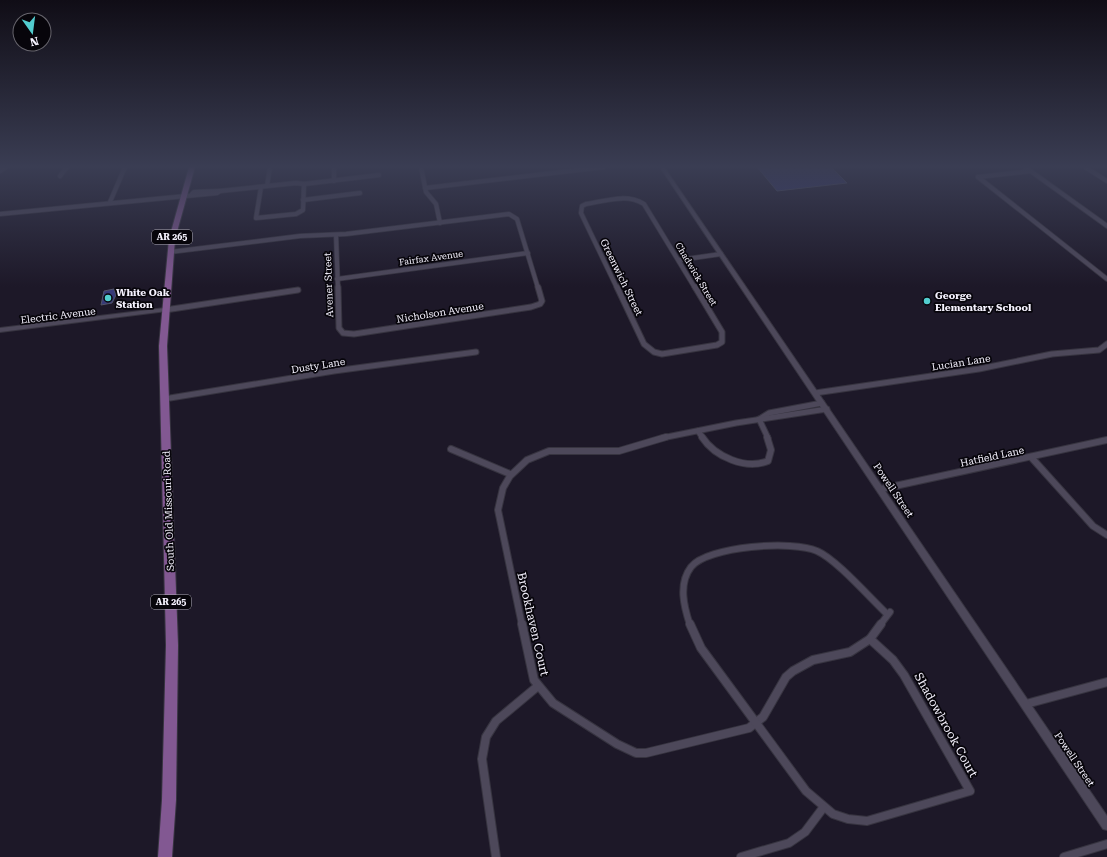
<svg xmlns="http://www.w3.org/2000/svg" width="1107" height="857" font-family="'Roboto Serif',serif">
	<rect width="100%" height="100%" fill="#1d1828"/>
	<g fill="#373a79" stroke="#515467">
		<polygon points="757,167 831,167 847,183 777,191"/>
		<polygon points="114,289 116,295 112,303 101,305 104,291"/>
	</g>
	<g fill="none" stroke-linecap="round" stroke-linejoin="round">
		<g stroke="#373440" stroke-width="5.5">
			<g id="minor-far3">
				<polyline points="334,167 334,181"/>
				<polyline points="421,167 426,192 436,204 440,223"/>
				<polyline points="1025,167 1107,226"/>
				<polyline points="1085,167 1107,181"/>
				<polyline points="0,171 6,167"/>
				<polyline points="60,176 67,167"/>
				<polyline points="978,177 1107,279"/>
				<polyline points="978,177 1031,171"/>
				<polyline points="304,184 379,175"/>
				<polyline points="261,187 256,218 296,214 303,210 304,184 296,183 267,186"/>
				<polyline points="425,188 604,167"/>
				<polyline points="220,191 267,186 270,167"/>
				<polyline points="303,200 360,193"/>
				<polyline points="110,202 125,167"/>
				<polyline points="0,214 217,193 220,191 194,192 192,194"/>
				<polyline points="336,235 338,288"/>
				<polyline points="170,252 300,236 346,234 509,214 517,219 538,288"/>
				<polyline points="679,260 721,254"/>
				<polyline points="337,279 528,253"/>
				<path d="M 617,288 L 581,213 L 582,206 L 586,204 C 606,201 626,193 644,204 L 695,288"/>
			</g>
		</g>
		<g stroke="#373440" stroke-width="7">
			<g id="minor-far2">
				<polyline points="338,287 339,328 343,333 354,334 531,307 540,304 542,301 538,287"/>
				<polyline points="617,287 644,344 654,352 662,354 717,345 722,342 722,332 695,287"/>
				<polyline points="165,310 298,290"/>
				<polyline points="815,393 979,369 1052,354 1099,350 1107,344"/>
				<polyline points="164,399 334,371 476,352"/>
				<polyline points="761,418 769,413 822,403"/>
				<polyline points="759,419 768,438"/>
				<polyline points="698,431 703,438"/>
				<polyline points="662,438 736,423 827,409"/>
			</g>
		</g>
		<g stroke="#373440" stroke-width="8">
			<g id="minor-far1">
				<path d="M 702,437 C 715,457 746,470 768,461 L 771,450 L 767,437"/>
				<polyline points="451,449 510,474"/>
				<polyline points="1031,457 1093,526 1107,535"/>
				<polyline points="881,489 1107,440"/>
				<polyline points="522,625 498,510 503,488 510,476 527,460 549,451 619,451 666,437"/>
				<path d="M 690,625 C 684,607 678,584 691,567 C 707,546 794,540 817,551 C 836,559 870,598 887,614"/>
				<polyline points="880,625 890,612"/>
			</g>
		</g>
		<g stroke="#373440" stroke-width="10">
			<g id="minor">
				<polyline points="522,624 534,680 553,703 617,744 636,753 646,753 749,728 763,717 786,677 793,671 813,660 850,652 870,639 881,624"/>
				<polyline points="690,624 701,648 806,791 833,814 848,819 867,821 970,791 904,675 893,660 870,639"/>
				<polyline points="1026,704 1107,682"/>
				<polyline points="496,857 482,759 486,737 496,721 538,686"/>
				<polyline points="741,857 789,843 805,832 823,808"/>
				<polyline points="1064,857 1107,844"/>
			</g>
		</g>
		<g stroke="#373440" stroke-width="2">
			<g id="tertiary">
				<polygon points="660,167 664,167 1107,816 1107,830 1103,829"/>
				<polygon points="165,308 167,309 167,311 0,332 0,328"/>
			</g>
		</g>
		<g stroke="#373440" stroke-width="2">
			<polygon id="primary" points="189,167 195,167 175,239 167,346 178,645 176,800 172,857 158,857 162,800 166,645 159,346 169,239"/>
		</g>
		<use href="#minor-far3" stroke="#4d485a" stroke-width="4"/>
		<use href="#minor-far2" stroke="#4d485a" stroke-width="5"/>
		<use href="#minor-far1" stroke="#4d485a" stroke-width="6"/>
		<use href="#minor" stroke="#4d485a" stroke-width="8"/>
		<use href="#tertiary" fill="#4d485a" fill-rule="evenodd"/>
		<use href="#primary" fill="#825892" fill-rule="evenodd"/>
	</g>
	<linearGradient id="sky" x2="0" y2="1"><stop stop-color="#100d16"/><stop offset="0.58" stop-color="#3a3d53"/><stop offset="1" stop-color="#3a3d53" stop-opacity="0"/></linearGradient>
	<rect width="1107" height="287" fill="url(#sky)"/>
	<g fill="#52cdcf" stroke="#07050b" stroke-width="1.5">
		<circle cx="108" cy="298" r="4"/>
		<circle cx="927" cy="301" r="4"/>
	</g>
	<g text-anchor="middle" stroke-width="3.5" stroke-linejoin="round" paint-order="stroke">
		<g fill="#07050b" stroke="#aeabb5" stroke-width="1">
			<rect x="152" y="230" width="40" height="14" rx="3"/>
			<rect x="151" y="595" width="40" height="14" rx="3"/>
		</g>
		<g font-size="9" font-weight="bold" fill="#f5f2fe">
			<text x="172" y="240">AR 265</text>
			<text x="171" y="605">AR 265</text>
		</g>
		<g font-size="9" fill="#f5f2fe" stroke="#07050b">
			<text transform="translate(431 258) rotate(-8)" y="3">Fairfax Avenue</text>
			<text transform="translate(696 274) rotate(59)" y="3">Chadwick Street</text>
		</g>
		<g font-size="10" fill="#f5f2fe" stroke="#07050b">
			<text transform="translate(622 277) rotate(64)" y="4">Greenwich Street</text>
			<text transform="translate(328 285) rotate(-92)" y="4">Avener Street</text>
			<text transform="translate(440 312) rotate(-9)" y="4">Nicholson Avenue</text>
			<text transform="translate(58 315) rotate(-7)" y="4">Electric Avenue</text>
			<text transform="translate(961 362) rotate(-9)" y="4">Lucian Lane</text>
			<text transform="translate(318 365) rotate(-9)" y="4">Dusty Lane</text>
			<text transform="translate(992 456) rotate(-12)" y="4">Hatfield Lane</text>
			<text transform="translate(894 490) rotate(56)" y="4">Powell Street</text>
			<text transform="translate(168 511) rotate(-92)" y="4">South Old Missouri Road</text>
			<text transform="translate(1075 759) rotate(56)" y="4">Powell Street</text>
		</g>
		<g font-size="10" font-weight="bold" fill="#f5f2fe" stroke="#07050b" text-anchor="start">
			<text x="116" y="296">White Oak<tspan x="116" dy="12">Station</tspan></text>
			<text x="935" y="299">George<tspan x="935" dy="12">Elementary School</tspan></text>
		</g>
		<g font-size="12" fill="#f5f2fe" stroke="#07050b">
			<text transform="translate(533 624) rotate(77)" y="4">Brookhaven Court</text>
			<text transform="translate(946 725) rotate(61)" y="4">Shadowbrook Court</text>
		</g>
	</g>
	<g transform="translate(32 32) rotate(166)"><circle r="19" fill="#07050b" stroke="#66646c"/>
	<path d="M0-3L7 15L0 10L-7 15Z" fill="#52cdcf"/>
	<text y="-6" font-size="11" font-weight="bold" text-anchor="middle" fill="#f5f2fe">N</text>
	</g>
</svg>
